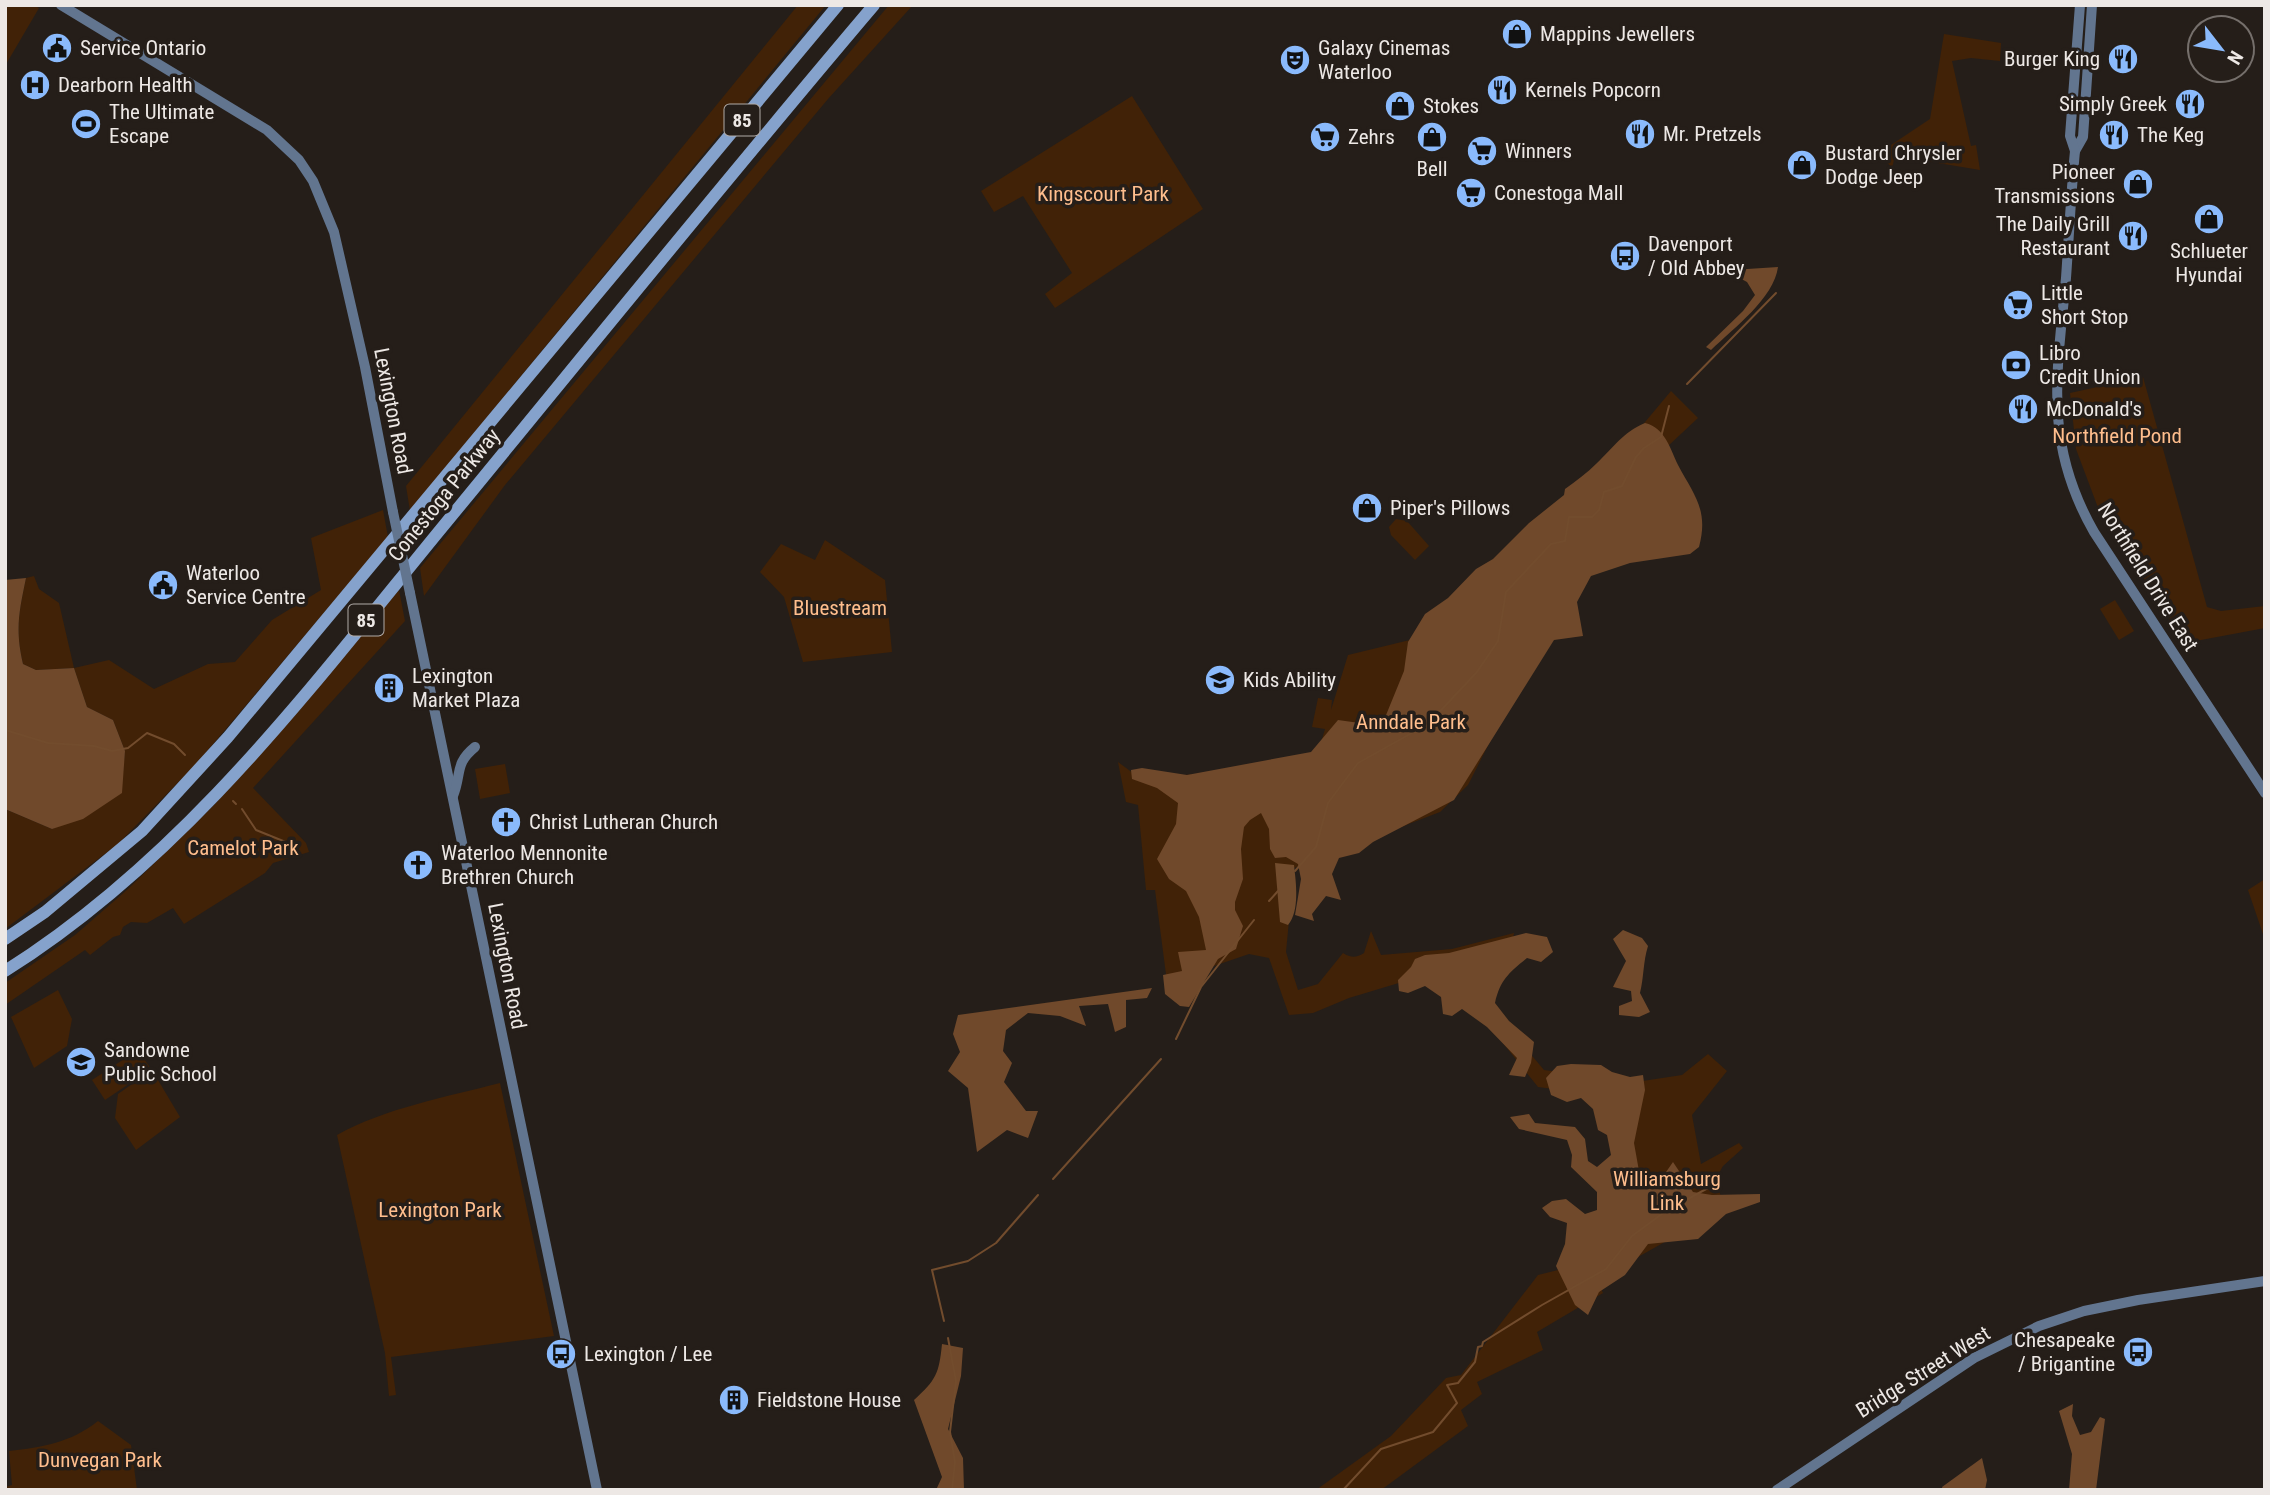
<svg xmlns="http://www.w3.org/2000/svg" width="2270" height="1495" font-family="'Roboto Condensed',sans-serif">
	<rect width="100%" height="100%" fill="#251e19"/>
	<g fill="#412207">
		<polygon points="5,5 33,5 39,8 5,66"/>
		<polygon points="798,5 826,5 410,511 406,486"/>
		<polygon points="889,5 913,5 828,99 505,485 424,596 420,568"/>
		<polygon points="1944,34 2001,43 2000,61 1971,58 1952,61 1971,146 1976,145 1980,170 1902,157 1899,161 1894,160 1892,168 1879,153 1930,119"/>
		<polygon points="1132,96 1203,209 1055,308 1045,294 1072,273 1023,196 994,212 981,191"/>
		<polygon points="2143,377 2207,607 2221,611 2265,606 2265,628 2185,643 2097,505 2076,449 2070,393"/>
		<path d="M 1671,391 L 1698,418 L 1667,447 L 1589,575 L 1545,633 L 1468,785 L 1440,812 L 1294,868 L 1286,952 L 1298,990 L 1318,984 L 1343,953 C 1351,958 1356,958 1364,953 L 1371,931 L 1381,955 L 1452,949 L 1514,933 L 1507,966 L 1479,993 L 1544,1070 L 1636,1082 L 1682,1075 L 1708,1054 L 1727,1071 L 1692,1115 L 1701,1164 L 1739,1143 L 1743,1148 L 1723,1166 L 1715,1180 L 1723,1202 L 1704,1220 L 1597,1280 L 1603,1293 L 1537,1332 L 1543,1350 L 1477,1382 L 1482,1394 L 1461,1410 L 1468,1426 L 1381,1490 L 1316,1490 L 1391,1436 L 1446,1378 L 1461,1375 L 1538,1275 L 1562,1269 L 1618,1230 L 1632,1099 L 1538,1087 L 1491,1028 L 1422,976 L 1349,998 L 1313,1013 L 1289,1015 L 1269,958 L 1249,954 L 1167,982 L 1155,890 L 1146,890 L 1138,805 L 1126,802 L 1118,762 L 1141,779 L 1315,763 L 1325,729 L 1312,727 L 1318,698 L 1332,700 L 1331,710 L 1348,655 L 1414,639 L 1620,452 Z"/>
		<path d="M 383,510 L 388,537 L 197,763 L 118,844 L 5,929 L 5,809 L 52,829 L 121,793 L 125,751 L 113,720 L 87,707 L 74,668 L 36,670 L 23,664 C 15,629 19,612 26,578 L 34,576 L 39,589 L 59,603 L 74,668 L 109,660 L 154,689 L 208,664 L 235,662 L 272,620 L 321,590 L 311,538 Z"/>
		<polygon points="1396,519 1407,521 1429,546 1415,560 1391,535 1389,527"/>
		<polygon points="825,540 885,580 892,652 803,662 784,597 760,572 781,544 815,560"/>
		<polygon points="399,590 405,621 253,788 306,843 309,852 273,863 265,873 184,924 173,908 147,923 131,922 123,927 120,935 113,937 90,955 85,950 5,1005 5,983 75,935 128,889 215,804"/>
		<polygon points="2115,600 2134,631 2119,640 2100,609"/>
		<polygon points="505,764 510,793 480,799 475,769"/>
		<polygon points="2265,879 2265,940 2248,890"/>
		<polygon points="58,990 72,1019 67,1046 34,1068 11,1017"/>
		<polygon points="138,1050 151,1069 105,1100 92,1080"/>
		<polygon points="152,1070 180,1117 136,1150 115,1118 118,1094"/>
		<path d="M 500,1083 L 554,1336 L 391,1357 L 396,1395 L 389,1396 L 385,1353 L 337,1135 C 386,1108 446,1097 500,1083 Z"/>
		<path d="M 98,1421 L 131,1445 L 137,1490 L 5,1490 L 5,1487 L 12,1485 L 9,1451 C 43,1447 70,1443 98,1421 Z"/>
	</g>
	<g fill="#70492b">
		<path d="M 1778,267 C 1774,298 1734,328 1711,350 L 1706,347 L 1743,311 L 1755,295 L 1747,282 L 1734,275 L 1732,270 Z"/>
		<path d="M 1645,423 C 1665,428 1670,448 1678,465 C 1694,495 1709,510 1699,547 L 1690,554 L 1630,563 L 1591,576 L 1577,602 L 1583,636 L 1554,640 L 1454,800 L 1373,842 L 1359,853 L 1339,858 L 1332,874 L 1341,900 L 1326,896 L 1312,914 L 1314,921 L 1295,915 L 1301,879 L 1298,864 L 1286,857 L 1275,858 L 1270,849 L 1269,829 L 1261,813 L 1250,820 L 1244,827 L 1241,849 L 1243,879 L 1235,902 L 1235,910 L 1243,926 L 1236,949 L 1218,959 L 1189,1007 L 1180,1006 L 1165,994 L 1163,975 L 1182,971 L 1178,952 L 1206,950 L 1199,917 L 1186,891 L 1169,879 L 1157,859 L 1176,824 L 1178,803 L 1157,788 L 1132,779 L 1131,770 L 1142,768 L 1187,775 L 1311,752 L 1338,720 L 1374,725 L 1384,720 L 1404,671 L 1408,642 L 1425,614 L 1448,598 L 1476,569 L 1493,559 L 1529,523 L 1564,495 L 1565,489 C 1576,481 1587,473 1597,463 C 1613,448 1623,432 1645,423 Z"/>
		<path d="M 26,578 C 19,612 15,629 23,664 L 36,670 L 74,668 L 87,707 L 113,720 L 125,751 L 122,793 L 83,819 L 52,829 L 5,809 L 5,580 Z"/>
		<path d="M 1623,930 L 1642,938 L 1648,946 C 1643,962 1644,977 1640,993 L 1650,1012 L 1639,1017 L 1619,1015 L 1619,1006 L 1632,1001 L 1631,991 L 1613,987 L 1626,961 L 1613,939 Z"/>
		<path d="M 1526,933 L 1547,937 L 1553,952 L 1541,962 L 1527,958 C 1509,973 1500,980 1495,1003 L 1509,1021 L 1534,1042 L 1531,1063 L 1525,1077 L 1509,1075 L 1517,1058 L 1487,1027 L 1462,1009 L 1452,1016 L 1443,1014 L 1441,997 L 1425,986 L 1408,993 L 1399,991 L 1398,980 L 1411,967 L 1415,959 L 1425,955 L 1449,953 Z"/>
		<polygon points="1152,988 1147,998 1126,1000 1126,1027 1115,1032 1108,1004 1079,1006 1086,1026 1060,1016 1028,1013 1006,1030 1003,1051 1012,1063 1004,1082 1026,1111 1038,1111 1028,1138 1007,1130 977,1152 968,1088 948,1071 960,1052 953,1034 958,1015"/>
		<polygon points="1571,1064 1601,1065 1612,1072 1630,1077 1643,1075 1645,1090 1634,1143 1639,1171 1657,1185 1673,1162 1693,1192 1712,1195 1760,1194 1760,1202 1726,1214 1698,1239 1648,1244 1625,1275 1599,1292 1588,1315 1575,1305 1556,1266 1565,1244 1567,1223 1550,1217 1542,1208 1552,1201 1566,1199 1585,1214 1597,1210 1597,1192 1571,1167 1572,1155 1567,1140 1519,1129 1510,1117 1529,1114 1535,1123 1575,1127 1585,1139 1588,1161 1597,1167 1611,1155 1607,1135 1598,1130 1593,1109 1581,1098 1567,1102 1551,1095 1546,1078 1557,1066"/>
		<path d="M 942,1344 L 963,1348 L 961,1376 L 948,1429 L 963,1458 L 964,1490 L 936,1490 L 942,1477 L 914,1400 C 936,1380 939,1374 942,1344 Z"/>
		<polygon points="2073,1404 2072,1416 2080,1435 2091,1432 2100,1417 2105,1419 2096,1490 2069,1490 2072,1454 2059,1411"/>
		<polygon points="1982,1458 1987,1480 1985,1490 1943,1490 1942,1487"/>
	</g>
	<path fill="#724c2d" d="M 1275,863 L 1294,865 C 1296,883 1300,911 1288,925 L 1280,922 Z"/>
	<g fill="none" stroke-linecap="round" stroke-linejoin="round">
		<g stroke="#724c2d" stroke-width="2">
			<polyline points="1687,384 1776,293"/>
			<polyline points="5,730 48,743 94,746 112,751 128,748 147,733 174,744 185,755"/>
			<polyline points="233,801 236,804"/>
			<polyline points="242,809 256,830 298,847"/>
			<polyline points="1295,871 1316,847 1328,803 1358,763 1428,724 1477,672 1498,641 1506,592 1551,544 1565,541 1569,517 1592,517 1599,510 1604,492 1622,486 1636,457 1644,448 1661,437 1669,406"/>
			<polyline points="1269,901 1278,891"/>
			<polyline points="1176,1039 1201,987 1254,920"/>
			<polyline points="1053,1179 1161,1059"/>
			<polyline points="944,1321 932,1270 968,1261 996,1243 1038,1195"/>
			<polyline points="948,1338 956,1381 950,1432 955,1462 952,1490"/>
			<polyline points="1343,1490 1381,1449 1433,1432 1457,1403 1447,1385 1458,1383 1475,1362 1478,1347 1482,1346 1483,1342 1542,1305 1606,1269 1632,1236 1666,1211 1708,1188"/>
		</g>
		<g stroke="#62758f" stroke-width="10">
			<polyline points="61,5 267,130 299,160 313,181 334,232 365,367 393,512"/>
			<path d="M 2092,5 L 2083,137 L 2075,151 C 2071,193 2069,236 2066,278 C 2057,374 2043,443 2094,532 L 2265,793"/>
			<polyline points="2075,151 2070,136 2080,5"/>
			<polyline points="410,593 597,1490"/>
			<path d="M 453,796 C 462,774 454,764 475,747"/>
			<polyline points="1777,1490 1974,1358 2039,1326 2084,1311 2138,1300 2265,1281"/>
		</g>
		<g stroke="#85a2cc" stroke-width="12">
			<polyline points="5,939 45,912 142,831 228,737 838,5"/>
			<path d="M 5,971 C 182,860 309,690 440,530 C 584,355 727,178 874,5"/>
		</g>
		<polyline stroke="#62758f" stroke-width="10" points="393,512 410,593"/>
	</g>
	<defs>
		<g id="shop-disc" transform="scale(1.575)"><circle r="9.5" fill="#8abafc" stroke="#251e19"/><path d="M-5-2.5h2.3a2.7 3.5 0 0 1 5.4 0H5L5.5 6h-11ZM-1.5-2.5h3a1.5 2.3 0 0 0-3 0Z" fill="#111"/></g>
		<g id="civic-disc" transform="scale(1.575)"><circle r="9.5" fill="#8abafc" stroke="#251e19"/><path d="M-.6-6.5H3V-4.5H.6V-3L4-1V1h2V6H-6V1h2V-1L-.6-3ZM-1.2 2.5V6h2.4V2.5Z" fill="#111"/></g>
		<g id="restaurant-disc" transform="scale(1.575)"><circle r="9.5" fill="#8abafc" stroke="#251e19"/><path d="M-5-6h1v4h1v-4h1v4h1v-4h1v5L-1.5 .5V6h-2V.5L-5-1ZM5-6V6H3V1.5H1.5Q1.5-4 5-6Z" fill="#111"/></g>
		<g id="theatre-disc" transform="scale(1.575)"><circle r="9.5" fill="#8abafc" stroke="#251e19"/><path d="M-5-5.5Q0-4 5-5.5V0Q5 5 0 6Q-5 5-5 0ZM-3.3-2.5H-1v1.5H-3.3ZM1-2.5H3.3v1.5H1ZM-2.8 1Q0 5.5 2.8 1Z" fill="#111"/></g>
		<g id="hospital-disc" transform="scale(1.575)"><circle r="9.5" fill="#8abafc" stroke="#251e19"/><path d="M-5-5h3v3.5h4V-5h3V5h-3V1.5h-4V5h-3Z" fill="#111"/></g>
		<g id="stadium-disc" transform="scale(1.575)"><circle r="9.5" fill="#8abafc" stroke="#251e19"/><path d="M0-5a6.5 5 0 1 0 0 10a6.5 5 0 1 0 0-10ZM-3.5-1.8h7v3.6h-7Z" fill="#111"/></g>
		<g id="supermarket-disc" transform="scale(1.575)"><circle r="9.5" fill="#8abafc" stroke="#251e19"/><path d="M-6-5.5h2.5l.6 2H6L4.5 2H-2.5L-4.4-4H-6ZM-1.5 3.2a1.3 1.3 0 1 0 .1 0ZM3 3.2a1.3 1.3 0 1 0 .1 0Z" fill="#111"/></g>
		<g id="bus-disc" transform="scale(1.575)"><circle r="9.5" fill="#8abafc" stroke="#251e19"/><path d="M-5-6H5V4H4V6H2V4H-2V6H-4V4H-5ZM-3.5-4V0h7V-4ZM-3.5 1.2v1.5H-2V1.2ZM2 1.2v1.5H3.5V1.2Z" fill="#111"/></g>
		<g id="bank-disc" transform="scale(1.575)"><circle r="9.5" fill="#8abafc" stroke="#251e19"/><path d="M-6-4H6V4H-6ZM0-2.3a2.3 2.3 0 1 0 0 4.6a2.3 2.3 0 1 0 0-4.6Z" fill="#111"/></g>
		<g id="school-disc" transform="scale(1.575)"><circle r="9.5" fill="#8abafc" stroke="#251e19"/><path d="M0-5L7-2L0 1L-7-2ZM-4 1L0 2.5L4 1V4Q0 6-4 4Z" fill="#111"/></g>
		<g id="building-disc" transform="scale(1.575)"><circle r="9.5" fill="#8abafc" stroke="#251e19"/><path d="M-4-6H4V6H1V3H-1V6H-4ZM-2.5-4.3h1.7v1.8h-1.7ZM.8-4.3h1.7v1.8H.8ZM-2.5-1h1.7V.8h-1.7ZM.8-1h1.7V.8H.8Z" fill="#111"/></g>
		<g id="church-disc" transform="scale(1.575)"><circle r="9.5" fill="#8abafc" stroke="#251e19"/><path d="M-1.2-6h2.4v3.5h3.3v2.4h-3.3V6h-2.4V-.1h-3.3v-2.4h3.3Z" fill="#111"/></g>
	</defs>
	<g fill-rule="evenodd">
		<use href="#shop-disc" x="1517" y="34"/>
		<use href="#civic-disc" x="57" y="48"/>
		<use href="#restaurant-disc" x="2123" y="59"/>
		<use href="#theatre-disc" x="1295" y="60"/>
		<use href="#hospital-disc" x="35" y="85"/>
		<use href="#restaurant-disc" x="1502" y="90"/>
		<use href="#restaurant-disc" x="2190" y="104"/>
		<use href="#shop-disc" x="1400" y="106"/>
		<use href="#stadium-disc" x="86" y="124"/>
		<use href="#restaurant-disc" x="1640" y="134"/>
		<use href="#restaurant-disc" x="2114" y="135"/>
		<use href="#supermarket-disc" x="1325" y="137"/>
		<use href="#shop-disc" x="1432" y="137"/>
		<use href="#supermarket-disc" x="1482" y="151"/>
		<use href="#shop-disc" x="1802" y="165"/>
		<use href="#shop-disc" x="2138" y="184"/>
		<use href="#supermarket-disc" x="1471" y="193"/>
		<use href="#shop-disc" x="2209" y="219"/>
		<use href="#restaurant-disc" x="2133" y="236"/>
		<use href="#bus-disc" x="1625" y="256"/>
		<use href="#supermarket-disc" x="2018" y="305"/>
		<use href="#bank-disc" x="2016" y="365"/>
		<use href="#restaurant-disc" x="2023" y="409"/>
		<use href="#shop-disc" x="1367" y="508"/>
		<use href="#civic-disc" x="163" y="585"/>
		<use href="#school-disc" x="1220" y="680"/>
		<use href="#building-disc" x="389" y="688"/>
		<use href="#church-disc" x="506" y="822"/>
		<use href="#church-disc" x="418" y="865"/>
		<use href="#school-disc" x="81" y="1062"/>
		<use href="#bus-disc" x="2138" y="1352"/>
		<use href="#bus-disc" x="561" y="1354"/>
		<use href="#building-disc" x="734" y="1400"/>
	</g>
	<g text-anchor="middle" stroke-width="7" stroke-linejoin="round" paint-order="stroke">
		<g fill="#251e19" stroke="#b1aba8" stroke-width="2">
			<rect x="724.5" y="104.5" width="35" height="31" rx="5"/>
			<rect x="348.5" y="604.5" width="35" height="31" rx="5"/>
		</g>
		<g font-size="19" font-weight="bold" fill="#ede8e5">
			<text x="742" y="127">85</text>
			<text x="366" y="627">85</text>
		</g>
		<g font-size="21" fill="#ede8e5" stroke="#251e19" text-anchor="start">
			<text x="1540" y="41">Mappins Jewellers</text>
			<text x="80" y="55">Service Ontario</text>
			<text x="1318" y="55">Galaxy Cinemas<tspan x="1318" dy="24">Waterloo</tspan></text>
			<text x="2100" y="66" text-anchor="end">Burger King</text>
			<text x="58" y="92">Dearborn Health</text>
			<text x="1525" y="97">Kernels Popcorn</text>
			<text x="2167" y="111" text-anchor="end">Simply Greek</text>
			<text x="1423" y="113">Stokes</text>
			<text x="109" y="119">The Ultimate<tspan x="109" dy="24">Escape</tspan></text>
			<text x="1663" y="141">Mr. Pretzels</text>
			<text x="2137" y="142">The Keg</text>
			<text x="1348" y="144">Zehrs</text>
			<text x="1505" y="158">Winners</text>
			<text x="1825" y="160">Bustard Chrysler<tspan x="1825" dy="24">Dodge Jeep</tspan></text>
			<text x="1432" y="176" text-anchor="middle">Bell</text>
			<text x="2115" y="179" text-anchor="end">Pioneer<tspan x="2115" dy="24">Transmissions</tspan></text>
			<text x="1494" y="200">Conestoga Mall</text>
			<text x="2110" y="231" text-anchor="end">The Daily Grill<tspan x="2110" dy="24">Restaurant</tspan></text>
			<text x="1648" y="251">Davenport<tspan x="1648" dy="24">/ Old Abbey</tspan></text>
			<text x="2209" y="258" text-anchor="middle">Schlueter<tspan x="2209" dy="24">Hyundai</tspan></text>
			<text x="2041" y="300">Little<tspan x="2041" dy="24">Short Stop</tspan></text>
			<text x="2039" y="360">Libro<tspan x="2039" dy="24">Credit Union</tspan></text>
			<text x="2046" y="416">McDonald's</text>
			<text x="1390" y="515">Piper's Pillows</text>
			<text x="186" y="580">Waterloo<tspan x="186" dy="24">Service Centre</tspan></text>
			<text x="412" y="683">Lexington<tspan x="412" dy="24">Market Plaza</tspan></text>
			<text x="1243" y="687">Kids Ability</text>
			<text x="529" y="829">Christ Lutheran Church</text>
			<text x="441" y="860">Waterloo Mennonite<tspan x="441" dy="24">Brethren Church</tspan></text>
			<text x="104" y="1057">Sandowne<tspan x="104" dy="24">Public School</tspan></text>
			<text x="2115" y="1347" text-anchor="end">Chesapeake<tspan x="2115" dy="24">/ Brigantine</tspan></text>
			<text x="584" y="1361">Lexington / Lee</text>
			<text x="757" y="1407">Fieldstone House</text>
		</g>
		<g font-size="21" fill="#ffbe8d" stroke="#251e19">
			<text x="1103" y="201">Kingscourt Park</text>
			<text x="2117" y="443">Northfield Pond</text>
			<text x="840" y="615">Bluestream</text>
			<text x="1411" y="729">Anndale Park</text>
			<text x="243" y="855">Camelot Park</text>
			<text x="1667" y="1186">Williamsburg<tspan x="1667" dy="24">Link</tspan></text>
			<text x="440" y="1217">Lexington Park</text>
			<text x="100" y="1467">Dunvegan Park</text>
		</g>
		<g font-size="21" fill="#ede8e5" stroke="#251e19">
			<text transform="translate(393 411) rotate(79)" y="7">Lexington Road</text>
			<text transform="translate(444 495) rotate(-51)" y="7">Conestoga Parkway</text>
			<text transform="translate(2148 577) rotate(58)" y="7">Northfield Drive East</text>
			<text transform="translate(507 966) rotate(79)" y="7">Lexington Road</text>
			<text transform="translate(1923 1372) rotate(-32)" y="7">Bridge Street West</text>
		</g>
	</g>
	<rect width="2270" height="1495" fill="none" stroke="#ede8e5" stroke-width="14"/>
	<g transform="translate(2221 49) rotate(121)"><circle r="33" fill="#251e19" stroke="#756f6b" stroke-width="2"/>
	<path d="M0-5L12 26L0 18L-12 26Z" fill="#8abafc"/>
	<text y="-10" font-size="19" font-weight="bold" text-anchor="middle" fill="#ede8e5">N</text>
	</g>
</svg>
